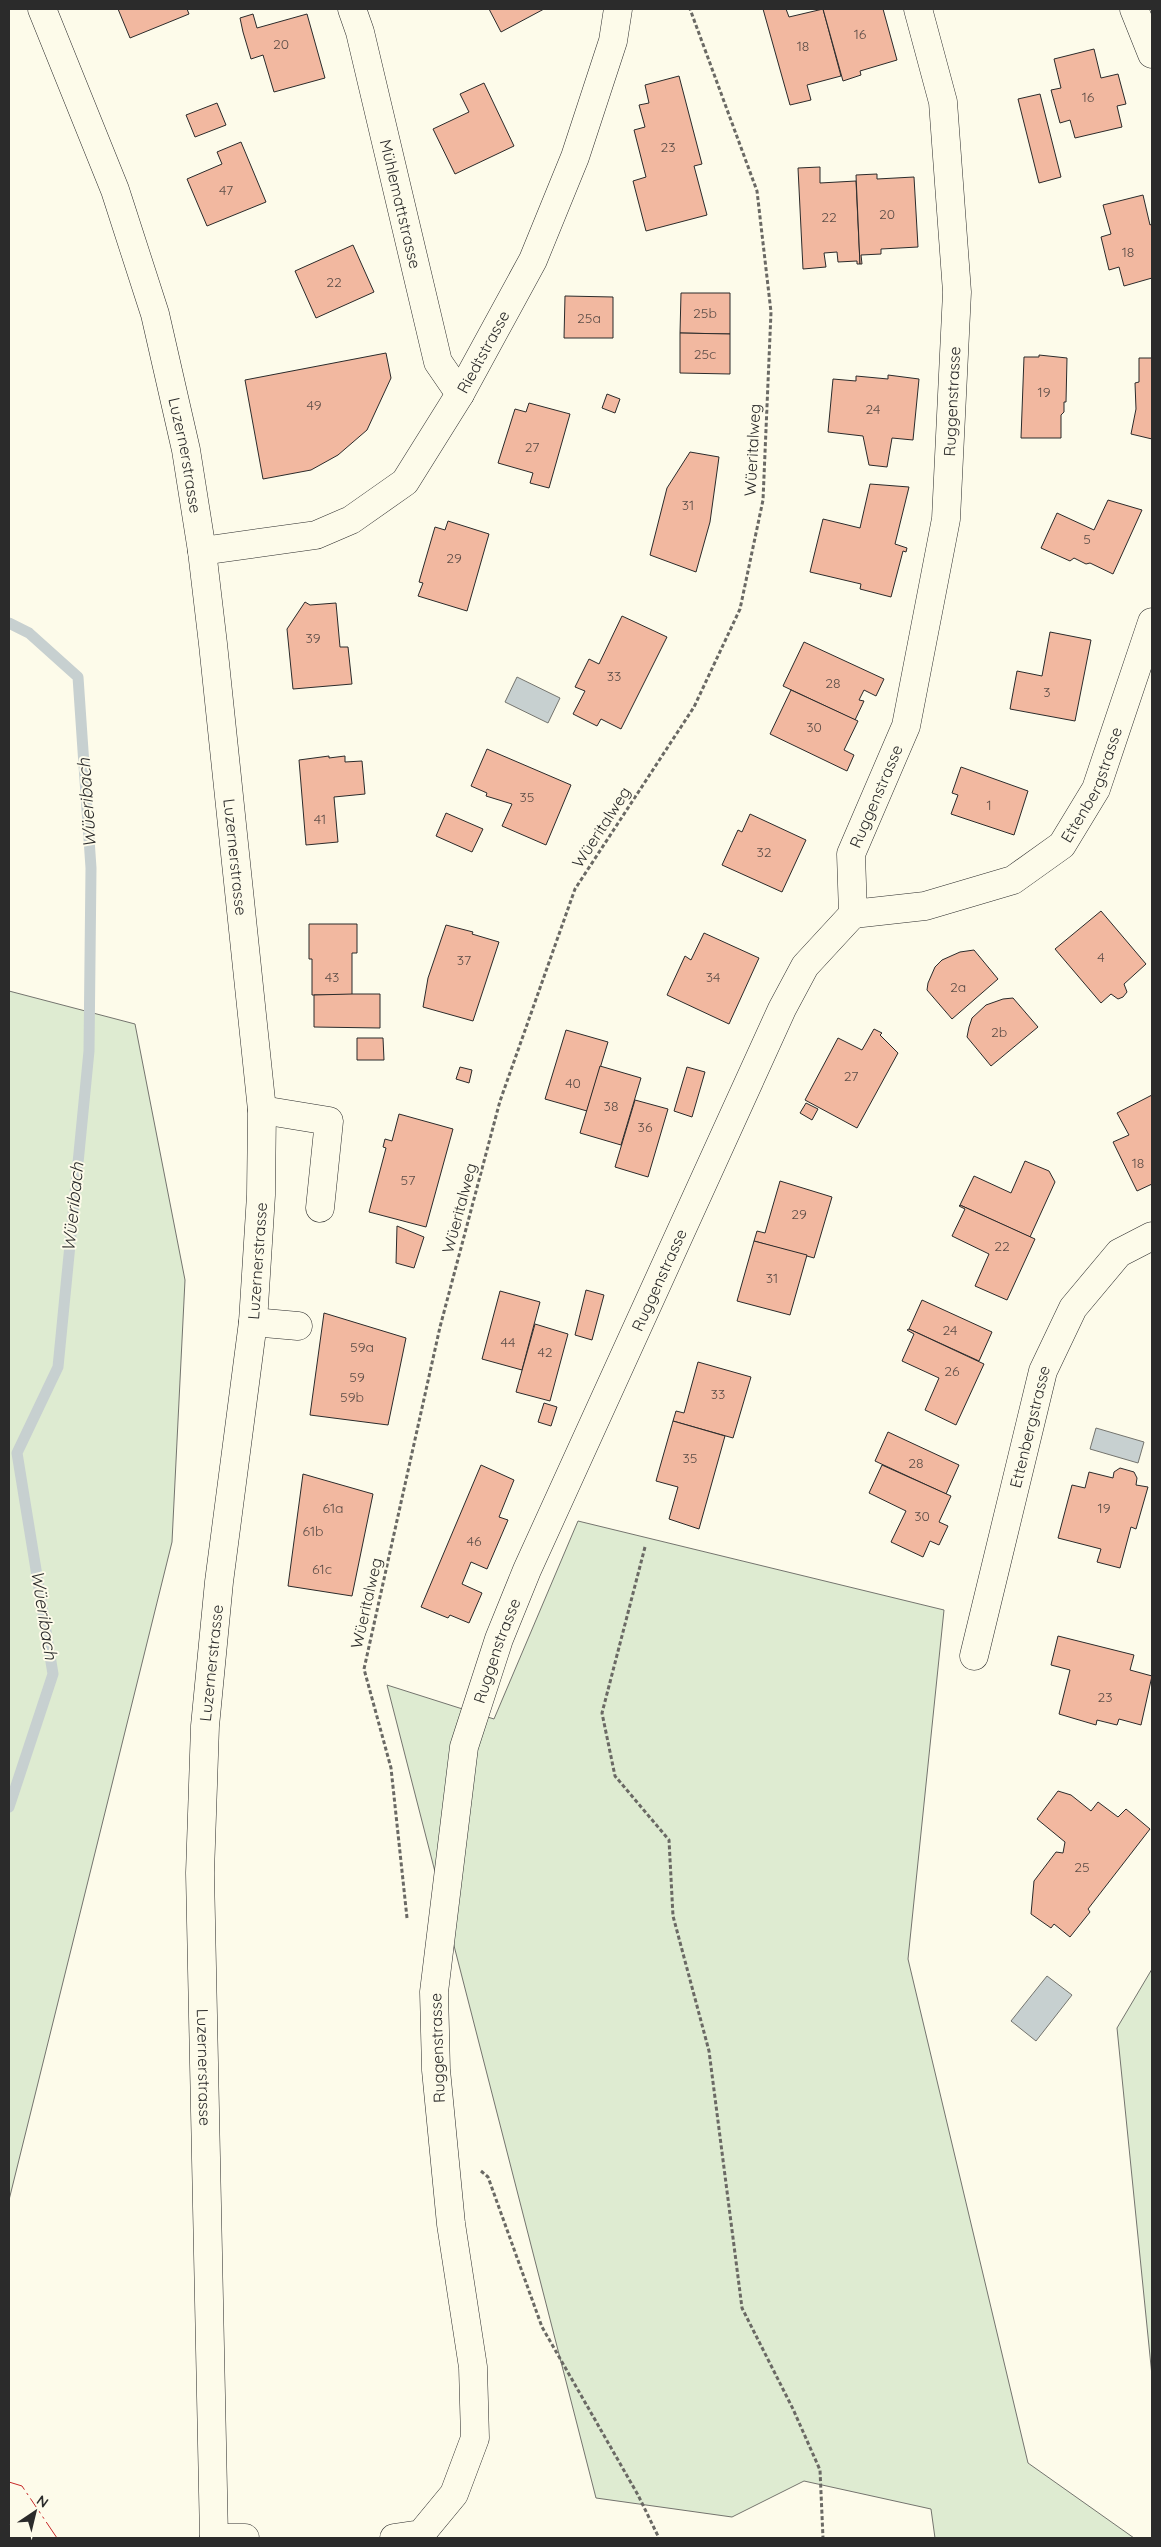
<svg xmlns="http://www.w3.org/2000/svg" width="1161" height="2547" font-family="Quicksand,sans-serif">
	<rect width="100%" height="100%" fill="#fdfbea"/>
	<g fill="#deebd1" stroke="#74746e">
		<polygon points="9,991 135,1024 185,1280 172,1542 9,2200"/>
		<polygon points="578,1521 944,1610 908,1959 1028,2463 1134,2538 935,2538 931,2509 804,2481 732,2517 596,2498 387,1685 494,1719"/>
		<polygon points="1152,1969 1152,2376 1117,2028"/>
	</g>
	<g fill="#c7d0d0" stroke="#74746e">
		<polygon points="517,677 560,698 548,723 505,702"/>
		<polygon points="1096,1428 1144,1442 1138,1463 1090,1449"/>
		<polygon points="1047,1976 1072,1995 1036,2041 1011,2021"/>
	</g>
	<g fill="none" stroke-linecap="round" stroke-linejoin="round">
		<polyline stroke="#c7d0d0" stroke-width="11" points="9,623 29,633 78,677 91,868 89,1051 58,1367 17,1453 53,1674 9,1807"/>
	</g>
	<g fill="#f2b8a0" stroke="#2b2b2b">
		<polygon points="118,9 187,9 189,14 130,38"/>
		<polygon points="489,9 544,9 501,32"/>
		<polygon points="763,9 786,9 789,17 823,9 841,76 807,85 811,100 790,105"/>
		<polygon points="823,9 883,9 897,60 860,71 861,75 843,81"/>
		<polygon points="253,14 257,28 307,14 325,78 274,92 263,55 251,59 243,32 240,18"/>
		<polygon points="1094,49 1101,78 1118,74 1126,104 1117,106 1122,127 1075,138 1070,120 1060,123 1051,90 1061,88 1054,59"/>
		<polygon points="679,76 702,164 694,166 707,215 646,231 633,181 646,177 634,130 645,127 639,105 649,103 645,85"/>
		<polygon points="484,83 514,146 455,174 433,129 469,112 460,94"/>
		<polygon points="1040,94 1061,177 1039,183 1018,99"/>
		<polygon points="217,103 226,125 195,137 186,115"/>
		<polygon points="241,142 266,202 207,226 187,179 222,164 217,152"/>
		<polygon points="820,167 820,183 856,181 860,264 857,264 857,261 838,262 837,252 824,253 826,267 803,269 798,168"/>
		<polygon points="877,174 877,179 914,177 918,247 881,249 881,254 861,255 862,264 860,264 856,175"/>
		<polygon points="1143,195 1150,225 1152,224 1152,278 1124,286 1119,267 1109,270 1101,237 1111,234 1103,205"/>
		<polygon points="353,245 374,292 316,318 295,271"/>
		<polygon points="681,293 730,293 730,334 680,333"/>
		<polygon points="565,296 613,297 613,338 564,338"/>
		<polygon points="680,333 730,334 730,374 680,373"/>
		<polygon points="386,353 391,378 367,430 338,455 311,470 263,479 245,380"/>
		<polygon points="1039,355 1067,358 1066,402 1064,402 1064,412 1061,415 1061,438 1021,438 1024,357 1039,357"/>
		<polygon points="1139,358 1152,358 1152,439 1131,434 1136,409 1135,383 1139,382"/>
		<polygon points="888,375 919,379 913,440 892,438 887,467 869,465 863,436 828,432 833,379 856,381 856,376 888,379"/>
		<polygon points="607,394 620,399 615,413 602,408"/>
		<polygon points="529,403 570,414 549,488 530,483 533,473 498,463 515,409 526,412"/>
		<polygon points="690,452 719,457 710,522 696,572 650,555 667,488"/>
		<polygon points="870,484 909,487 895,544 907,548 906,552 903,551 891,597 860,589 861,584 810,572 823,519 860,528"/>
		<polygon points="1108,500 1142,510 1113,574 1090,563 1086,564 1074,558 1070,561 1041,548 1057,513 1094,530"/>
		<polygon points="448,521 489,534 467,611 418,596 423,583 419,582 435,527 445,530"/>
		<polygon points="305,602 310,605 336,603 340,647 348,647 352,684 293,689 287,629"/>
		<polygon points="622,616 667,637 621,729 601,719 597,726 573,714 585,691 575,687 589,659 599,664"/>
		<polygon points="1050,632 1091,640 1075,721 1010,709 1017,671 1042,676"/>
		<polygon points="804,642 884,679 876,696 864,690 859,700 864,701 855,720 783,686"/>
		<polygon points="791,690 858,721 844,750 854,755 847,771 770,734"/>
		<polygon points="487,749 571,785 546,845 502,826 512,804 486,796 487,793 471,786"/>
		<polygon points="329,756 329,758 345,756 345,762 362,761 365,794 334,797 338,842 306,845 299,760"/>
		<polygon points="961,767 1028,791 1014,835 951,814 958,795 952,793"/>
		<polygon points="446,813 483,829 472,852 436,836"/>
		<polygon points="750,814 806,840 782,892 722,865 738,830 742,832"/>
		<polygon points="1101,911 1146,964 1124,984 1127,992 1123,997 1118,999 1111,994 1101,1003 1055,949"/>
		<polygon points="309,924 357,924 357,953 352,953 352,995 312,995 312,959 309,959"/>
		<polygon points="446,925 473,932 472,934 499,942 473,1021 423,1007 428,978"/>
		<polygon points="704,933 759,958 729,1024 667,995 685,956 691,960"/>
		<polygon points="974,950 998,979 952,1019 927,990 928,983 935,967 942,960 960,952"/>
		<polygon points="352,994 380,994 380,1028 314,1027 314,995"/>
		<polygon points="1013,998 1038,1027 991,1066 967,1037 969,1027 972,1018 986,1005 1003,999"/>
		<polygon points="874,1029 882,1033 880,1035 898,1053 857,1128 805,1100 838,1038 862,1050"/>
		<polygon points="566,1030 608,1042 587,1111 545,1099"/>
		<polygon points="357,1038 383,1038 384,1060 357,1060"/>
		<polygon points="600,1066 641,1078 621,1145 580,1133"/>
		<polygon points="460,1067 472,1070 469,1083 456,1079"/>
		<polygon points="687,1067 705,1072 692,1117 674,1111"/>
		<polygon points="1152,1095 1152,1184 1137,1191 1113,1142 1129,1135 1117,1113"/>
		<polygon points="635,1100 668,1109 648,1177 615,1167"/>
		<polygon points="806,1103 818,1109 812,1120 800,1113"/>
		<polygon points="399,1114 453,1129 426,1227 369,1212 386,1148 383,1147 385,1139 392,1141"/>
		<polygon points="1025,1161 1049,1171 1055,1182 1030,1237 960,1205 974,1176 1011,1193"/>
		<polygon points="780,1181 832,1197 814,1258 754,1241 757,1231 765,1233"/>
		<polygon points="960,1205 1035,1239 1007,1300 975,1286 989,1254 952,1236 965,1209 959,1206"/>
		<polygon points="397,1226 424,1237 414,1268 396,1263"/>
		<polygon points="754,1241 807,1255 790,1315 737,1301"/>
		<polygon points="586,1290 604,1295 592,1340 575,1335"/>
		<polygon points="500,1291 540,1302 522,1370 482,1359"/>
		<polygon points="922,1300 992,1332 979,1361 909,1329"/>
		<polygon points="324,1313 406,1338 388,1425 310,1415"/>
		<polygon points="535,1324 568,1334 550,1401 516,1392"/>
		<polygon points="909,1329 984,1364 956,1425 925,1410 939,1378 902,1361 914,1334 907,1330"/>
		<polygon points="698,1362 751,1377 733,1438 673,1421 676,1411 684,1413"/>
		<polygon points="544,1403 557,1407 551,1426 538,1422"/>
		<polygon points="673,1421 725,1436 699,1529 669,1519 678,1487 656,1481"/>
		<polygon points="888,1432 959,1465 946,1494 875,1461"/>
		<polygon points="481,1465 514,1480 499,1517 508,1520 487,1569 471,1562 462,1584 482,1593 469,1623 450,1615 448,1618 421,1607"/>
		<polygon points="882,1465 951,1496 939,1522 948,1526 939,1545 930,1541 923,1557 891,1542 906,1511 869,1493"/>
		<polygon points="1120,1468 1134,1472 1137,1478 1136,1485 1148,1487 1136,1529 1131,1527 1120,1568 1097,1562 1101,1549 1058,1538 1072,1485 1085,1488 1089,1472 1113,1478 1114,1472"/>
		<polygon points="303,1474 373,1494 352,1596 288,1586"/>
		<polygon points="1058,1636 1134,1655 1130,1670 1152,1676 1141,1725 1119,1719 1117,1725 1097,1720 1096,1725 1059,1714 1070,1670 1051,1665"/>
		<polygon points="1058,1791 1071,1795 1091,1811 1098,1802 1118,1817 1126,1809 1150,1829 1088,1909 1090,1912 1070,1937 1054,1924 1051,1928 1031,1914 1034,1881 1056,1852 1063,1853 1065,1842 1037,1819"/>
	</g>
	<g fill="none" stroke-linecap="round" stroke-linejoin="round">
		<g stroke="#2b2b2b" stroke-width="29">
			<g id="minor">
				<path id="s1" d="M 352,9 L 360,32 L 438,362 L 460,394"/>
				<polyline points="1134,9 1152,54"/>
				<path id="s2" d="M 202,551 L 316,535 L 351,520 L 405,482 L 460,394 L 533,260 L 575,157 L 613,41 L 618,9"/>
				<path id="s3" d="M 853,914 L 925,906 L 1013,880 L 1062,845 L 1096,789 L 1152,622"/>
				<polyline points="262,1110 329,1121 320,1208"/>
				<polyline points="253,1322 298,1326"/>
				<path id="s4" d="M 974,1656 L 1043,1371 L 1073,1308 L 1119,1253 L 1152,1236"/>
				<polyline points="214,2538 245,2538"/>
				<path id="s5" d="M 394,2538 L 421,2534 L 454,2494 L 475,2438 L 473,2367 L 451,2224 L 436,2070 L 434,1992 L 464,1747 L 499,1639 L 527,1570 L 782,1009 L 805,966 L 853,914 L 851,854 L 906,726 L 946,519 L 957,292 L 943,102 L 918,9"/>
			</g>
		</g>
		<g stroke="#2b2b2b" stroke-width="29">
			<g id="major">
				<path id="s6" d="M 42,9 L 115,190 L 155,314 L 186,450 L 202,551 L 213,644 L 262,1110 L 261,1195 L 253,1322 L 219,1582 L 205,1726 L 200,1873 L 214,2538"/>
			</g>
		</g>
		<g stroke="#6a6964" stroke-width="3" stroke-dasharray="4 2.5" stroke-linecap="butt">
			<polyline points="645,1547 602,1713 615,1776 669,1840 673,1916 709,2051 742,2308 793,2409 820,2470 823,2538"/>
			<polyline points="407,1918 391,1768 364,1669 440,1327 500,1101 575,889 694,707 740,609 763,500 771,312 757,191 690,9"/>
			<polyline points="481,2171 488,2177 542,2327 638,2495 659,2538"/>
		</g>
		<use href="#minor" stroke="#fdfbea" stroke-width="28"/>
		<use href="#major" stroke="#fdfbea" stroke-width="28"/>
		<polyline stroke="#c62828" stroke-width="1" stroke-dasharray="18 4 2.5 4" stroke-linecap="butt" points="9,2482 22,2486 57,2538"/>
	</g>
	<g text-anchor="middle" stroke-width="4" stroke-linejoin="round" paint-order="stroke">
		<g font-size="14" fill="#5d4e48">
			<text x="860" y="39">16</text>
			<text x="281" y="49">20</text>
			<text x="803" y="51">18</text>
			<text x="1088" y="102">16</text>
			<text x="668" y="152">23</text>
			<text x="226" y="195">47</text>
			<text x="887" y="219">20</text>
			<text x="829" y="222">22</text>
			<text x="1128" y="257">18</text>
			<text x="334" y="287">22</text>
			<text x="705" y="318">25b</text>
			<text x="589" y="323">25a</text>
			<text x="705" y="359">25c</text>
			<text x="1044" y="397">19</text>
			<text x="314" y="410">49</text>
			<text x="873" y="414">24</text>
			<text x="532" y="452">27</text>
			<text x="688" y="510">31</text>
			<text x="1087" y="544">5</text>
			<text x="454" y="563">29</text>
			<text x="313" y="643">39</text>
			<text x="614" y="681">33</text>
			<text x="833" y="688">28</text>
			<text x="1047" y="697">3</text>
			<text x="814" y="732">30</text>
			<text x="527" y="802">35</text>
			<text x="989" y="810">1</text>
			<text x="320" y="824">41</text>
			<text x="764" y="857">32</text>
			<text x="1101" y="962">4</text>
			<text x="464" y="965">37</text>
			<text x="332" y="982">43</text>
			<text x="713" y="982">34</text>
			<text x="958" y="992">2a</text>
			<text x="999" y="1037">2b</text>
			<text x="851" y="1081">27</text>
			<text x="573" y="1088">40</text>
			<text x="611" y="1111">38</text>
			<text x="645" y="1132">36</text>
			<text x="1138" y="1168">18</text>
			<text x="408" y="1185">57</text>
			<text x="799" y="1219">29</text>
			<text x="1002" y="1251">22</text>
			<text x="772" y="1283">31</text>
			<text x="950" y="1335">24</text>
			<text x="508" y="1347">44</text>
			<text x="362" y="1352">59a</text>
			<text x="545" y="1357">42</text>
			<text x="952" y="1376">26</text>
			<text x="357" y="1382">59</text>
			<text x="718" y="1399">33</text>
			<text x="352" y="1402">59b</text>
			<text x="690" y="1463">35</text>
			<text x="916" y="1468">28</text>
			<text x="333" y="1513">61a</text>
			<text x="1104" y="1513">19</text>
			<text x="922" y="1521">30</text>
			<text x="313" y="1536">61b</text>
			<text x="474" y="1546">46</text>
			<text x="322" y="1574">61c</text>
			<text x="1105" y="1702">23</text>
			<text x="1082" y="1872">25</text>
		</g>
		<g font-size="16" fill="#2b2b2b" stroke="#fdfbea">
			<text dy="6" stroke="none"><textPath href="#s1" startOffset="201">Mühlemattstrasse</textPath></text>
			<text dy="6" stroke="none"><textPath href="#s2" startOffset="371">Riedtstrasse</textPath></text>
			<text dy="6" stroke="none"><textPath href="#s5" startOffset="2286">Ruggenstrasse</textPath></text>
			<text transform="translate(752 450) rotate(-87)" y="6">Wüeritalweg</text>
			<text dy="6" stroke="none"><textPath href="#s6" startOffset="470">Luzernerstrasse</textPath></text>
			<text dy="6" stroke="none"><textPath href="#s3" startOffset="292">Ettenbergstrasse</textPath></text>
			<text dy="6" stroke="none"><textPath href="#s5" startOffset="1881">Ruggenstrasse</textPath></text>
			<text transform="translate(601 827) rotate(-57)" y="6">Wüeritalweg</text>
			<text dy="6" stroke="none"><textPath href="#s6" startOffset="875">Luzernerstrasse</textPath></text>
			<text transform="translate(459 1208) rotate(-75)" y="6">Wüeritalweg</text>
			<text transform="translate(257 1261) rotate(-86)" y="6">Luzernerstrasse</text>
			<text dy="6" stroke="none"><textPath href="#s5" startOffset="1341">Ruggenstrasse</textPath></text>
			<text dy="6" stroke="none"><textPath href="#s4" startOffset="236">Ettenbergstrasse</textPath></text>
			<text transform="translate(366 1603) rotate(-77)" y="6">Wüeritalweg</text>
			<text dy="6" stroke="none"><textPath href="#s5" startOffset="936">Ruggenstrasse</textPath></text>
			<text transform="translate(211 1663) rotate(-84)" y="6">Luzernerstrasse</text>
			<text transform="translate(437 2048) rotate(-92)" y="6">Ruggenstrasse</text>
			<text dy="6" stroke="none"><textPath href="#s6" startOffset="2090">Luzernerstrasse</textPath></text>
		</g>
		<g font-size="18" font-style="italic" fill="#2b2b2b" stroke="#fdfbea">
			<text transform="translate(87 803) rotate(-94)" y="6">Wüeribach</text>
			<text transform="translate(73 1207) rotate(-84)" y="6">Wüeribach</text>
			<text transform="translate(44 1615) rotate(81)" y="6">Wüeribach</text>
		</g>
	</g>
	<rect width="1161" height="2547" fill="none" stroke="#2b2b2b" stroke-width="20"/>
	<g transform="translate(35 2512) rotate(35)" stroke="#fdfbea" stroke-width="4" paint-order="stroke">
	<path d="M0-4L9 19L0 12L-9 19Z" fill="#2b2b2b"/>
	<text y="-8" font-size="14" font-weight="bold" text-anchor="middle" fill="#2b2b2b">N</text>
	</g>
</svg>
